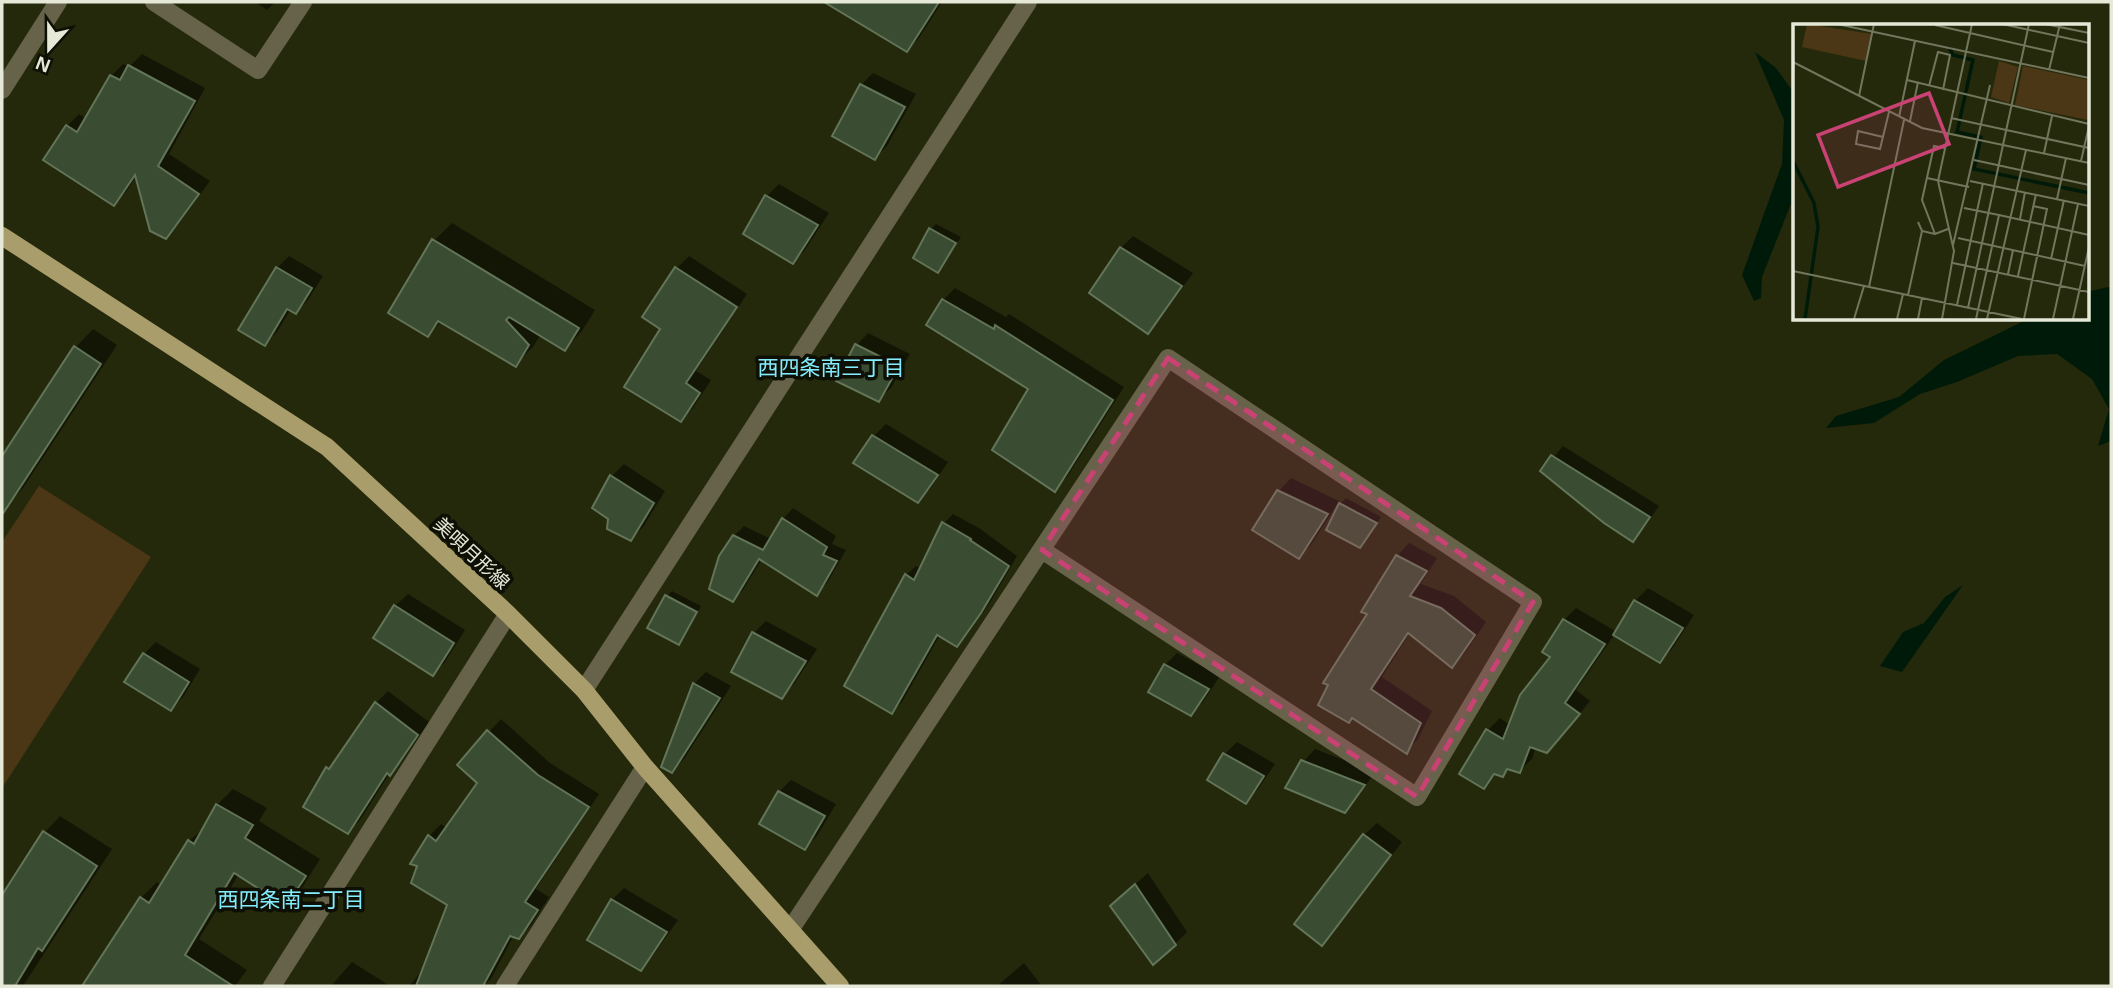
<svg xmlns="http://www.w3.org/2000/svg" width="2113" height="988" font-family="Arial,'Noto Sans JP',sans-serif">
	<rect width="100%" height="100%" fill="#25290b"/>
	<polygon fill="#4b3715" points="39,486 151,557 2,788 2,542"/>
	<g fill="#001a09">
		<polygon points="1755,52 1776,68 1794,93 1794,196 1762,277 1761,298 1754,301 1742,275 1782,164 1784,120"/>
		<polygon points="2108,287 2111,288 2111,441 2098,446 2109,409 2092,379 2057,354 2018,356 1957,382 1920,394 1874,423 1826,428 1836,416 1899,397 1944,360 2028,319 2087,318 2087,292"/>
		<polygon points="1963,585 1902,672 1880,666 1903,632 1924,623 1945,597"/>
	</g>
	<g fill="#0007">
		<polygon points="255,2 275,2 267,10"/>
		<polygon points="859,2 942,2 919,38 907,50 850,16"/>
		<polygon points="142,54 205,88 169,154 210,181 178,225 165,237 137,175 126,192 113,204 67,126 79,114 86,119 111,76 123,64 129,67"/>
		<polygon points="873,73 916,94 887,146 875,158 861,85"/>
		<polygon points="779,184 829,213 805,250 793,262 767,196"/>
		<polygon points="452,223 595,310 582,331 565,349 541,334 533,347 515,365 442,321 428,335 434,241"/>
		<polygon points="936,224 961,237 938,271 931,229"/>
		<polygon points="1133,236 1193,273 1160,319 1148,332 1121,248"/>
		<polygon points="289,256 323,276 308,300 296,312 291,309 277,332 265,344 277,268"/>
		<polygon points="689,256 747,294 696,371 711,380 693,408 681,420 662,328 645,316 677,268"/>
		<polygon points="955,288 1006,317 1009,314 1124,387 1067,477 1055,489 1031,389 943,300"/>
		<polygon points="93,329 117,345 23,488 13,499 2,517 2,459 76,347"/>
		<polygon points="868,333 910,354 891,388 878,400 856,346"/>
		<polygon points="886,424 948,462 930,489 918,501 856,463 874,436"/>
		<polygon points="1563,446 1659,506 1643,529 1633,540 1542,471"/>
		<polygon points="624,464 665,491 643,527 631,539 609,518 612,476"/>
		<polygon points="1291,478 1339,501 1311,545 1299,557 1254,529 1279,491"/>
		<polygon points="1346,498 1381,517 1365,540 1340,504"/>
		<polygon points="793,508 836,536 832,544 846,550 827,583 816,594 762,559 743,590 733,600 734,536 744,526 771,539 783,519"/>
		<polygon points="953,514 979,528 1017,556 991,601 967,635 957,645 940,635 902,702 892,712 906,575 916,566 921,569 943,524"/>
		<polygon points="1409,543 1437,558 1421,584 1454,596 1486,622 1464,654 1452,666 1410,633 1382,677 1432,711 1418,739 1406,751 1353,716 1369,614 1397,556"/>
		<polygon points="1648,588 1694,615 1672,649 1660,661 1615,634 1576,690 1590,701 1559,739 1536,747 1532,759 1520,771 1510,768 1503,775 1497,773 1483,787 1488,730 1500,718 1510,725 1553,656 1564,620 1576,608 1617,632 1635,601"/>
		<polygon points="672,591 701,606 684,638 678,643 666,597"/>
		<polygon points="408,594 465,630 445,662 433,674 375,638 395,606"/>
		<polygon points="766,621 817,649 794,684 781,697 734,671 754,633"/>
		<polygon points="156,642 200,669 183,697 171,709 144,654"/>
		<polygon points="1177,653 1220,676 1203,702 1191,714 1165,665"/>
		<polygon points="706,672 731,686 684,759 672,771 694,684"/>
		<polygon points="388,691 429,722 402,761 390,773 360,820 348,832 328,768 340,756 376,703"/>
		<polygon points="501,719 550,763 599,794 536,889 549,897 531,925 519,937 514,935 491,979 483,986 409,986 426,966 450,904 429,836 441,824 447,828 480,783 459,764"/>
		<polygon points="1237,742 1275,764 1258,789 1246,801 1225,754"/>
		<polygon points="1315,749 1375,772 1357,798 1344,811 1303,762"/>
		<polygon points="791,780 836,804 817,836 805,848 779,792"/>
		<polygon points="233,789 267,808 259,821 320,859 302,888 286,904 239,874 199,939 247,970 235,986 86,986 141,898 157,882 162,886 189,841 206,826 217,805"/>
		<polygon points="60,816 112,849 23,986 2,986 2,898 45,832"/>
		<polygon points="1377,823 1402,842 1334,931 1321,943 1296,924 1364,835"/>
		<polygon points="1148,873 1187,932 1175,944 1124,894"/>
		<polygon points="624,888 678,920 652,957 640,969 612,900"/>
		<polygon points="352,962 390,986 331,986"/>
		<polygon points="1024,963 1042,986 997,986"/>
	</g>
	<g fill="#3a4c31" stroke="#637559" stroke-width="2">
		<polygon points="824,2 939,2 907,52"/>
		<polygon points="128,65 195,101 158,166 199,194 166,239 150,231 135,175 114,206 43,160 66,125 77,132 110,75 120,80"/>
		<polygon points="860,84 905,107 875,160 832,136"/>
		<polygon points="765,195 818,225 793,264 743,234"/>
		<polygon points="929,228 956,243 938,273 913,258"/>
		<polygon points="432,239 579,328 565,351 509,317 506,320 529,345 516,367 438,321 428,337 388,313"/>
		<polygon points="1120,247 1182,286 1148,334 1089,293"/>
		<polygon points="276,267 312,288 296,314 287,309 265,346 238,330"/>
		<polygon points="675,267 737,307 686,383 700,393 681,422 624,387 660,329 642,317"/>
		<polygon points="942,299 994,329 995,325 1113,400 1055,492 992,450 1028,389 926,325"/>
		<polygon points="855,344 899,366 879,402 836,381"/>
		<polygon points="74,346 101,364 2,515 2,456"/>
		<polygon points="872,435 938,475 918,503 853,463"/>
		<polygon points="1551,455 1650,517 1633,542 1604,523 1540,471"/>
		<polygon points="610,475 654,503 631,541 607,529 608,519 592,508"/>
		<polygon points="1277,490 1328,514 1299,559 1252,530"/>
		<polygon points="1339,503 1377,523 1360,548 1326,530"/>
		<polygon points="782,518 827,547 823,555 837,561 817,596 759,559 733,602 709,589 719,556 733,535 763,550"/>
		<polygon points="942,522 971,539 970,540 1009,566 981,613 957,647 937,635 892,714 844,686 905,574 914,580"/>
		<polygon points="1396,555 1427,571 1410,596 1441,608 1475,635 1452,668 1408,633 1371,689 1421,723 1407,754 1352,718 1349,723 1318,705 1328,685 1323,683 1367,614 1361,612"/>
		<polygon points="665,595 697,612 679,645 647,628"/>
		<polygon points="1634,600 1683,628 1660,663 1613,635"/>
		<polygon points="394,605 454,643 433,676 373,638"/>
		<polygon points="1563,619 1605,644 1565,703 1580,714 1547,753 1530,747 1520,773 1507,769 1503,777 1494,774 1484,789 1459,774 1486,729 1503,739 1520,695 1550,657 1542,652"/>
		<polygon points="752,632 806,661 782,699 731,672"/>
		<polygon points="143,653 189,682 171,711 124,682"/>
		<polygon points="1164,664 1209,689 1191,716 1148,692"/>
		<polygon points="693,683 720,698 672,773 661,767"/>
		<polygon points="375,702 418,735 390,776 387,773 348,834 303,807 326,767 329,769"/>
		<polygon points="487,730 538,775 589,807 525,902 538,910 519,939 510,936 483,986 416,986 447,905 411,883 417,866 410,864 428,835 436,841 477,783 457,765"/>
		<polygon points="1223,753 1264,776 1246,804 1207,780"/>
		<polygon points="1301,760 1365,785 1345,813 1285,788"/>
		<polygon points="778,791 825,816 805,850 759,824"/>
		<polygon points="216,804 253,825 245,838 306,876 286,906 234,873 185,955 233,986 82,986 140,897 149,903 188,840 194,844"/>
		<polygon points="43,831 97,866 42,951 38,948 15,986 2,986 2,895"/>
		<polygon points="1363,834 1391,855 1322,946 1294,924"/>
		<polygon points="1135,884 1176,945 1153,965 1110,906"/>
		<polygon points="611,899 667,932 641,971 587,940"/>
	</g>
	<g fill="none" stroke-linecap="round" stroke-linejoin="round">
		<g stroke="#67624a" stroke-width="18">
			<polyline points="154,2 258,70 303,2"/>
			<polyline points="584,690 1028,2"/>
			<polyline points="790,930 1168,358 1533,602 1417,797 1042,550"/>
			<polyline points="272,986 508,614"/>
			<polyline points="505,986 645,767"/>
		</g>
		<polyline stroke="#67624a" stroke-width="18" points="2,90 58,2"/>
		<polyline stroke="#a99d6b" stroke-width="18" points="2,236 327,447 508,614 584,690 645,767 840,986"/>
	</g>
	<path fill="#c94274" fill-opacity="0.2" stroke="#c94274" stroke-width="5" stroke-dasharray="14 9" stroke-linejoin="round" d="M 1168,358 L 1533,602 L 1417,797 L 1042,550 Z"/>
	<g text-anchor="middle" stroke-width="7" stroke-linejoin="round" paint-order="stroke">
		<g font-size="19" fill="#e6e9d8" stroke="#0e1005">
			<text transform="translate(472 553) rotate(43)" y="7">美唄月形線</text>
		</g>
		<g font-size="21" fill="#84ecff" stroke="#0e1005">
			<text x="831" y="375">西四条南三丁目</text>
			<text x="291" y="907">西四条南二丁目</text>
		</g>
	</g>
	<g transform="translate(1793 24)">
		<rect width="296" height="296" fill="#25290b"/>
		<path d="M 14,0 L 79,10 L 73,37 L 9,23 ZM 206,37 L 225,43 L 216,79 L 198,73 ZM 230,42 L 296,56 L 295,96 L 222,81 Z" fill="#4b3715"/>
		<path fill="none" stroke="#001a09" stroke-width="3.5" d="M 156,23 L 160,31 L 180,36 L 164,108 L 188,113 L 181,145 L 296,169M 0,137 L 21,179 L 25,203 L 12,295"/>
		<path fill="none" stroke="#72765d" stroke-width="2" d="M 44,0 L 296,54M 209,0 L 296,19M 252,0 L 296,9M 142,1 L 260,28M 0,38 L 129,104 L 296,139M 256,46 L 267,0M 114,56 L 296,100M 136,62 L 145,28 L 157,31 L 150,66M 66,72 L 81,0M 106,93 L 122,17M 158,94 L 296,124M 117,97 L 125,58M 90,113 L 65,107 L 63,120 L 87,125 L 96,88M 152,124 L 141,122 L 129,176 L 142,210 L 155,205M 251,129 L 259,92M 181,136 L 296,161M 288,137 L 296,102M 134,154 L 176,163M 177,157 L 296,182M 264,175 L 273,134M 171,184 L 206,191 L 183,295M 206,191 L 296,211M 227,195 L 232,168M 125,198 L 129,207 L 142,210M 165,214 L 292,242M 160,221 L 197,61M 258,235 L 271,176M 160,239 L 296,268M 0,247 L 229,295M 215,250 L 220,226M 225,252 L 243,170M 76,263 L 111,96M 115,271 L 129,207M 164,281 L 190,159M 175,284 L 236,0M 61,295 L 71,262M 104,295 L 110,270M 125,295 L 129,274M 149,295 L 161,227 L 145,157 L 179,0M 194,295 L 233,126M 231,295 L 254,185 L 240,182M 260,295 L 285,180M 280,295 L 296,223"/>
		<path fill="#c94274" fill-opacity="0.15" stroke="#c94274" stroke-width="3.5" d="M 136,69 L 156,120 L 45,163 L 25,111 Z"/>
		<rect width="296" height="296" fill="none" stroke="#e6e9d8" stroke-width="3.5"/>
	</g>
	<rect width="2113" height="988" fill="none" stroke="#e6e9d8" stroke-width="7"/>
	<g transform="translate(49 49) rotate(201)" stroke="#0e1005" stroke-width="5" paint-order="stroke">
	<path d="M0-5L12 26L0 18L-12 26Z" fill="#e6e9d8"/>
	<text y="-10" font-size="19" font-weight="bold" text-anchor="middle" fill="#e6e9d8">N</text>
	</g>
</svg>
